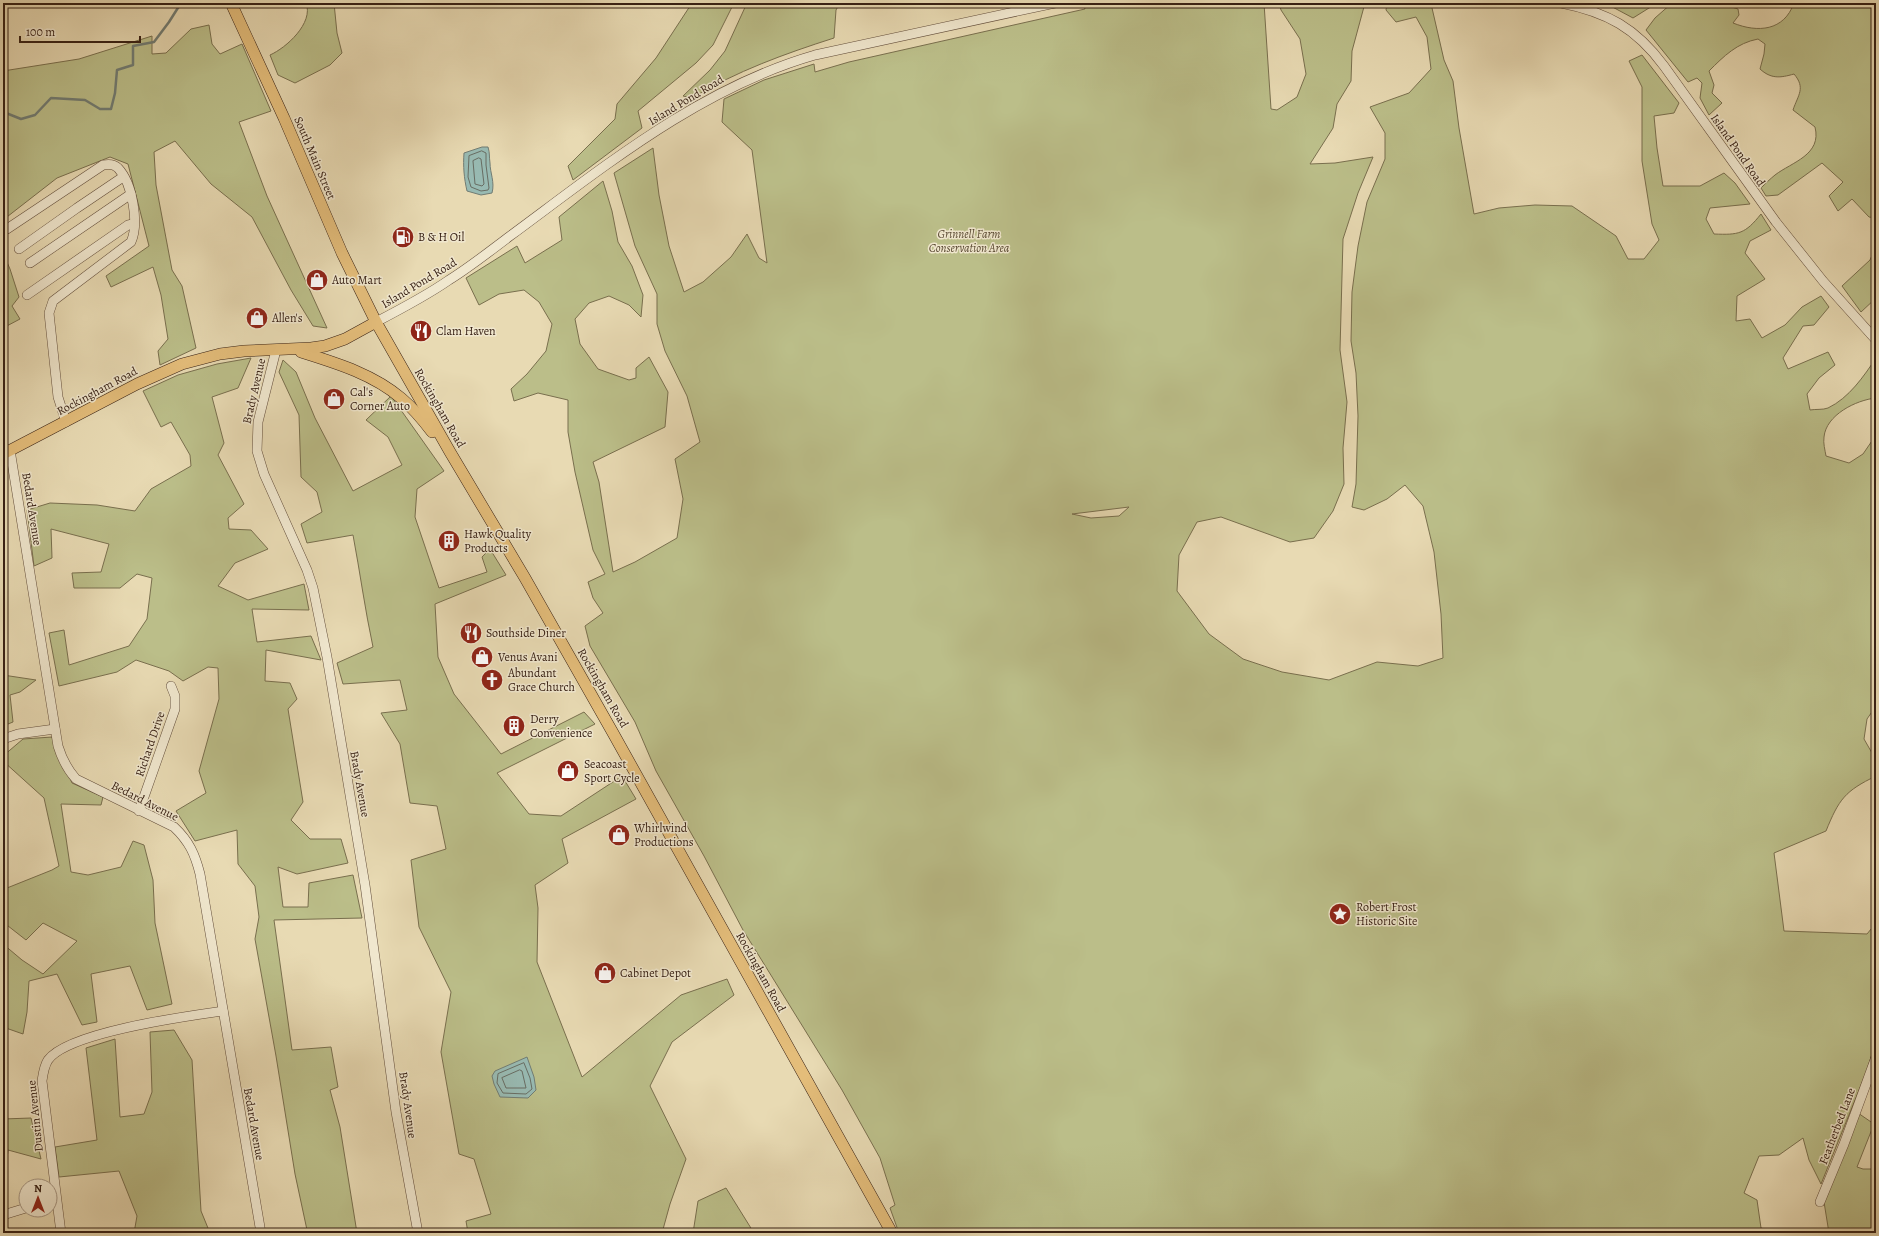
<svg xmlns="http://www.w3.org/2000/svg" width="1879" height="1236" font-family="Alegreya,serif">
	<rect width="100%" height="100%" fill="#e8dab3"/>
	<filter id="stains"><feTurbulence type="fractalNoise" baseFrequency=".005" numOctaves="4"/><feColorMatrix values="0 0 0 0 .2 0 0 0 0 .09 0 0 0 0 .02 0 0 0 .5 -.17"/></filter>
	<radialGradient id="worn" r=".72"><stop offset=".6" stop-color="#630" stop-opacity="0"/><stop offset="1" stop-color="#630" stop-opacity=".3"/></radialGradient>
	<g fill="#bbbe89" stroke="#796f4e" fill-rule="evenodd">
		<path d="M 306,3 L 334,3 L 337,33 L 342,53 L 330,65 L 295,83 L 278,75 L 270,55 C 286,48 314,23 306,3 Z"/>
		<polygon points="692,3 734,3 713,45 696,63 638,111 642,128 573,180 568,166 615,119 617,104 656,58"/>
		<path d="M 747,3 L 840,3 L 836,10 L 834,38 C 784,54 737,71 692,98 L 683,96 L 710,70 L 725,51 Z"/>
		<path d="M 1083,3 L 1264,3 L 1271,109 L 1277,110 L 1297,97 L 1306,74 L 1300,39 L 1281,10 L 1279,3 L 1365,3 L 1352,51 L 1351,81 L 1337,104 L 1333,128 L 1310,164 L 1335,163 L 1373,157 L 1358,193 L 1343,239 L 1340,350 L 1347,402 L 1343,448 L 1344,484 L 1333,511 L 1314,538 L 1290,542 L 1221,517 L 1197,522 L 1179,555 L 1177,591 L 1209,634 L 1243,659 L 1282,672 L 1329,680 L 1377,662 L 1418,666 L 1443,658 L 1441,614 L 1434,552 L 1423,506 L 1405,485 L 1387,499 L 1364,510 L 1352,507 L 1356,484 L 1358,416 L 1356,373 L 1351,341 L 1352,292 L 1358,246 L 1367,202 L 1385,159 L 1385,133 L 1370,107 L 1409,93 L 1431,69 L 1427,37 L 1416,17 L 1396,22 L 1386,10 L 1387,3 L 1428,3 L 1432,8 L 1444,60 L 1453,81 L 1459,128 L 1474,214 L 1499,208 L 1535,205 L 1572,206 L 1616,236 L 1628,259 L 1644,259 L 1659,240 L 1652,224 L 1642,161 L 1642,87 L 1629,61 L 1642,55 L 1679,103 L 1674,113 L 1654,116 L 1657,148 L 1663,186 L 1700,186 L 1724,173 L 1735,183 L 1750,204 L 1710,208 L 1706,219 L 1714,234 C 1739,235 1745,234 1761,214 L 1771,230 L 1750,241 L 1745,253 L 1765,279 L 1737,296 L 1736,321 L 1750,319 L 1762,338 L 1785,325 L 1802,307 L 1821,296 L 1829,307 L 1814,325 L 1803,326 L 1783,358 L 1788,369 L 1828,352 L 1835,365 L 1819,378 L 1807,394 L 1810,410 C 1815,409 1823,410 1828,408 C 1849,398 1864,376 1876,358 L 1876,398 C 1856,400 1826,415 1824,437 C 1823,443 1825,450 1826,456 L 1849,463 L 1863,454 L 1876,435 L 1876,463 L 1872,468 L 1876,472 L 1876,706 L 1867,719 L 1864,739 L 1876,760 L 1876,776 C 1845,791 1839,799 1826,831 L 1774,853 L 1784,931 L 1867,934 L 1876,923 L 1876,1041 L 1866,1073 L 1821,1184 L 1809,1160 L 1803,1138 L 1779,1155 L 1759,1156 L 1744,1193 L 1757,1200 L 1761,1228 L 1778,1233 L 899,1233 L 890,1208 L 895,1205 L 880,1158 L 842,1090 L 743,930 L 704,856 L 656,771 L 635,722 L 590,646 L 585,626 L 603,613 L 593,598 L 588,582 L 605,574 L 593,550 L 575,472 L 568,432 L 568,400 L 538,393 L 514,401 L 511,389 L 527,374 L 546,351 L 552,324 L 539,302 L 524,290 L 499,294 L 479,305 L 466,278 L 517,246 L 525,263 L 562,240 L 559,217 L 603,181 L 612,211 L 618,242 L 632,266 L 643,295 L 641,317 L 629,305 L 609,296 L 589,303 L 575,319 L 580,344 L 598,369 L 629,380 L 636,378 L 636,368 L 649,357 L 668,392 L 665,427 L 593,462 L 599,482 L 613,572 L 635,562 L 677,538 L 683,499 L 675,459 L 700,442 L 687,396 L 665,351 L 657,324 L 657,294 L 635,246 L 614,173 L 653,148 L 659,195 L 669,246 L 684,292 L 703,282 L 731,257 L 747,234 L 759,258 L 767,263 L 752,150 L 722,122 L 724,99 L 764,80 L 814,64 L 815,72 L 849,62 L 1085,9 ZM 1129,507 L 1119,516 L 1091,518 L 1072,514 Z"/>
		<polygon points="1605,3 1657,3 1633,18"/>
		<path d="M 1672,3 C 1695,3 1716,1 1738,9 L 1739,15 L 1733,23 C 1758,33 1784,31 1794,3 L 1876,3 L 1876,218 L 1869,217 L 1852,199 L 1838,211 L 1829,196 L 1843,182 L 1822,163 L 1778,195 L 1766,196 L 1761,188 C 1765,184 1770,179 1775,175 C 1792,162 1822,155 1815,127 L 1793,110 C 1798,95 1806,88 1794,74 C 1780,78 1771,79 1760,69 L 1764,54 L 1765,44 L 1758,39 C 1737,43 1724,56 1709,71 L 1714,85 L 1712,93 L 1722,103 L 1709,115 L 1700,98 L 1702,83 L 1697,78 L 1688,82 L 1646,30 L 1655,18 Z"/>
		<polygon points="209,25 212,44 220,54 242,44 271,111 239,122 267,196 327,328 313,326 291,290 252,217 211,184 175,141 154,152 156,185 172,270 182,286 196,348 160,365 158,351 168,339 161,295 153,267 111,287 106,276 149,246 128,164 110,157 57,178 3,220 3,71 79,59 152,36 152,54 166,53 191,29"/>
		<polygon points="1876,246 1876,298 1861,312 1842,286 1870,260"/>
		<polygon points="3,253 10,269 19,297 12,306 20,319 3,328"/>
		<polygon points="251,358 238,388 212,397 224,443 218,455 244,504 228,518 229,529 251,530 268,549 235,563 218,586 248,600 304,584 309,610 252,609 257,642 311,636 321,660 266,650 265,681 290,683 297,699 288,709 303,802 291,820 310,839 341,839 348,863 297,874 278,867 283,907 308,907 309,883 353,875 362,918 274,920 292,1050 331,1047 338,1087 330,1090 340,1127 357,1233 315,1233 307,1230 295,1174 276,1056 255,939 259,917 255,886 238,864 237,830 195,841 176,811 206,793 199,771 219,699 218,668 208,667 183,681 169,671 136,660 117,672 59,686 49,633 64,630 69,665 129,646 147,619 152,578 137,574 120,588 74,588 72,573 101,572 109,544 51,529 52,558 34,566 27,510 50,503 97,505 135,511 151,489 191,466 190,455 171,422 161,427 143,391 178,375 217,364"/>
		<path d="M 283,360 L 296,372 L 315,418 L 353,491 L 402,465 L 388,437 L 366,420 L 391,396 L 444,471 L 417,489 L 415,517 L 439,588 L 487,572 L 482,557 L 490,549 L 506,575 L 435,604 L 438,657 L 454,694 L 501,754 L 584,712 L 595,724 L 497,773 L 529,814 L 561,816 L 622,776 L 636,799 L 562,839 L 568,863 L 535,885 L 538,908 L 537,962 L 582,1077 L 681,995 L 727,979 L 734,995 L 672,1042 L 650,1086 L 686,1159 L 670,1204 L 662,1233 L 468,1233 L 466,1221 L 491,1214 L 474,1159 L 459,1154 L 441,1052 L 451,992 L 419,927 L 411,860 L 446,849 L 437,806 L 410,803 L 400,744 L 381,713 L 407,710 L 400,680 L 343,684 L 337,663 L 373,647 C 365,610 360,572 353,535 L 307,543 L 301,524 L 322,512 L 317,492 L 301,477 L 299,415 L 279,372 Z"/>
		<polygon points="3,675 36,680 20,692 10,695 13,722 3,726"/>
		<polygon points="52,737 72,783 103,797 101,805 61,804 71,872 88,875 121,867 133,841 144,845 153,880 155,923 172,1004 147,1010 130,966 91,974 97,1022 82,1025 57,974 29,981 27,1012 23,1034 3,1027 3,944 22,960 43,974 77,941 43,923 26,940 3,922 3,894 7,888 52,870 59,866 44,798 3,761 3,756 23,739"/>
		<polygon points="174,1030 192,1060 201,1211 210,1233 134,1233 137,1216 119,1171 59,1177 55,1147 97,1140 86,1048 115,1039 120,1117 144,1114 152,1092 150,1032"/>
		<polygon points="1858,1113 1874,1124 1857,1167 1863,1169 1876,1169 1876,1233 1829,1233 1824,1202"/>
		<polygon points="31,1118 41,1159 8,1150 3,1195 3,1119"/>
		<polygon points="726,1188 754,1233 693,1233 698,1201"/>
	</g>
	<g fill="#98bab2" stroke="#717c73">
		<path d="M 482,147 L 488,147 C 490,153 489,157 490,163 C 490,173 495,182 492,193 L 481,195 L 467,191 C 464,178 463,166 464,153 Z"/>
		<polygon points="527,1057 534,1077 536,1090 528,1098 500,1097 494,1084 492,1076 495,1071"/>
	</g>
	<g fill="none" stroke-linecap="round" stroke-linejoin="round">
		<g stroke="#686d63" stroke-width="1">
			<polygon points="482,151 486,153 486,165 489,188 488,190 481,191 471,187 468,177 469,156"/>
			<polygon points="479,158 481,159 484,184 482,186 475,184 473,161"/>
			<polygon points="524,1063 530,1078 532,1089 526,1094 503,1093 497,1083 498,1074"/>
			<polygon points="520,1070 522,1071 526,1088 506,1088 502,1078"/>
		</g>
		<polyline stroke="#717c73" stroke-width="2.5" points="3,115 6,113 21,119 35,115 51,98 85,100 100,109 111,109 115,93 117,70 133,65 133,46 154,42 169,22 181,3"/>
		<g stroke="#634e3c" stroke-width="10">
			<g id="minor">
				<path d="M 1561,3 C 1607,12 1636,28 1664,66 L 1776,222 L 1823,281 L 1876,340"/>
				<path d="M 7,229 L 103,165 C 108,164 114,164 118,168 C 133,184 139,224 131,242 L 53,301 L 49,313 L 58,397 L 66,422"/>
				<polyline points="19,249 77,208 123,177"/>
				<polyline points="30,263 131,194"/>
				<polyline points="27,295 128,225 133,224"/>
				<path d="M 376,322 C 401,309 426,296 449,280 C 470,267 490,251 510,236 C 605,166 700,88 815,55 L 1055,3"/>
				<polyline points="276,350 258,422 257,451 264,474 307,570 313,588 327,657 365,885 396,1112 418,1233"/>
				<path d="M 10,450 L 58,746 C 62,759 67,769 76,779 L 174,827 C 189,841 195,854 200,874 L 261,1233"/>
				<polyline points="3,739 18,734 55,729"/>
				<polyline points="139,811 175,709 175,696 171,686"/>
				<polyline points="1820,1202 1844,1144 1876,1057"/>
				<polyline points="3,1215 26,1208"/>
				<path d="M 61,1233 L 42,1081 C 43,1074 44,1066 48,1060 C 68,1032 188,1016 223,1011"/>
			</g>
		</g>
		<g stroke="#372014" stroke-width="12">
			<g id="major">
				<polyline points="231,3 284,118 342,253 376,322 450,452 525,578 613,733 892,1233"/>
				<path d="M 301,352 C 336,363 373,374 401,398 C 413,408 423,420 432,432"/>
				<polyline points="3,454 137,384 182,364 220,354 244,351 311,348 325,346 345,339 376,322"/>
			</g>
		</g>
		<use href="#minor" stroke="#f0e7ce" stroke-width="9"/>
		<use href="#major" stroke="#e4bd7a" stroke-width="11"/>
	</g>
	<defs>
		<g id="fuel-disc" transform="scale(1.15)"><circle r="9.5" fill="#8f2418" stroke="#f0e7ce"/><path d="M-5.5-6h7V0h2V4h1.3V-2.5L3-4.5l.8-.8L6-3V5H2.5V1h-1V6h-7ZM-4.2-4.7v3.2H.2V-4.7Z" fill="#fff"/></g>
		<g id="shop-disc" transform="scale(1.15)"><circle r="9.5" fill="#8f2418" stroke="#f0e7ce"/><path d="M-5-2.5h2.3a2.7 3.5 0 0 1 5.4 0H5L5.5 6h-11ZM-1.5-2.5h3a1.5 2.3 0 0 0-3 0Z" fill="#fff"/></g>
		<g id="restaurant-disc" transform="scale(1.15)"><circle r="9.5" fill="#8f2418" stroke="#f0e7ce"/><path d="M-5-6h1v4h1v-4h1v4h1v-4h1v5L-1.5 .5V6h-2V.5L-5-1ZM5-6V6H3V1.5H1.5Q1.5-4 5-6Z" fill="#fff"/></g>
		<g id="building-disc" transform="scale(1.15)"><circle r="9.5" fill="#8f2418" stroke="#f0e7ce"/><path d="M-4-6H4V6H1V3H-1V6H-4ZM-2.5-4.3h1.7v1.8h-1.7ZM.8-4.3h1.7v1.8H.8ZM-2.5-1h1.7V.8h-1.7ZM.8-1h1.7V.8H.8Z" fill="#fff"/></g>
		<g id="church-disc" transform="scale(1.15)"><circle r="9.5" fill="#8f2418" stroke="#f0e7ce"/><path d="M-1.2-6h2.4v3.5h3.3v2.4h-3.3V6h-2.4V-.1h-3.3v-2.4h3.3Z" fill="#fff"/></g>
		<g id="sight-disc" transform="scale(1.15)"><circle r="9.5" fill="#8f2418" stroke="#f0e7ce"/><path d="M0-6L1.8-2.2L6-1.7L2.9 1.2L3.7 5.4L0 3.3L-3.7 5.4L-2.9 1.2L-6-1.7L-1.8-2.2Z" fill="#fff"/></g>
	</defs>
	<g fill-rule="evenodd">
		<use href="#fuel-disc" x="403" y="237"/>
		<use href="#shop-disc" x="317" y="280"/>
		<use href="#shop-disc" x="257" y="318"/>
		<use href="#restaurant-disc" x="421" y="331"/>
		<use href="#shop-disc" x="334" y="399"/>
		<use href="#building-disc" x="449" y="541"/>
		<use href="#restaurant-disc" x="471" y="633"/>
		<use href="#shop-disc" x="482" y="657"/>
		<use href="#church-disc" x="492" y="680"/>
		<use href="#building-disc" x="514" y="726"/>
		<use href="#shop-disc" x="568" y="771"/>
		<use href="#shop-disc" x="619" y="835"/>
		<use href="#sight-disc" x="1340" y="914"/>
		<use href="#shop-disc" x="605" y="973"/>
	</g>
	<g text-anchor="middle" stroke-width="3" stroke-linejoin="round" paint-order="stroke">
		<g font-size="12" fill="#372014" stroke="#f0e7ce">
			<text transform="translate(686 100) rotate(-31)" y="4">Island Pond Road</text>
			<text transform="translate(1738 150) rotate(55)" y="4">Island Pond Road</text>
			<text transform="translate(315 158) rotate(67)" y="4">South Main Street</text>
			<text transform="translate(419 283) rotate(-31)" y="4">Island Pond Road</text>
			<text transform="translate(97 391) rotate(-28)" y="4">Rockingham Road</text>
			<text transform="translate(254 391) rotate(-77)" y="4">Brady Avenue</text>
			<text transform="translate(440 408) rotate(60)" y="4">Rockingham Road</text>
			<text transform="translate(32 509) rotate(81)" y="4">Bedard Avenue</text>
			<text transform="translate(603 688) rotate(60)" y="4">Rockingham Road</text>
			<text transform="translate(150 744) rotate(-71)" y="4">Richard Drive</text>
			<text transform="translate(360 784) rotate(80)" y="4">Brady Avenue</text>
			<text transform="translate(145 801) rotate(27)" y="4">Bedard Avenue</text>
			<text transform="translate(761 972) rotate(61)" y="4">Rockingham Road</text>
			<text transform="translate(408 1105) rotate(82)" y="4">Brady Avenue</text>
			<text transform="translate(35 1116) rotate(-96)" y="4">Dustin Avenue</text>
			<text transform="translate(254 1124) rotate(80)" y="4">Bedard Avenue</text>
			<text transform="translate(1837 1126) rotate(-69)" y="4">Featherbed Lane</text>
		</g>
		<g font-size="12" font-style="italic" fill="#584831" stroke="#f0e7ce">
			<text x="969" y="238">Grinnell Farm<tspan x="969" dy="14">Conservation Area</tspan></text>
		</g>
		<g font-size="12" fill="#372014" stroke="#f0e7ce" text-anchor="start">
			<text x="418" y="241">B &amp; H Oil</text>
			<text x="332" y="284">Auto Mart</text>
			<text x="272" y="322">Allen's</text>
			<text x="436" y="335">Clam Haven</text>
			<text x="350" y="396">Cal's<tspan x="350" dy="14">Corner Auto</tspan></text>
			<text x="464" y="538">Hawk Quality<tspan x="464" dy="14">Products</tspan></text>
			<text x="486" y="637">Southside Diner</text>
			<text x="498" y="661">Venus Avani</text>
			<text x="508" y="677">Abundant<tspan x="508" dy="14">Grace Church</tspan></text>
			<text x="530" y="723">Derry<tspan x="530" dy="14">Convenience</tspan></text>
			<text x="584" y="768">Seacoast<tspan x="584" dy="14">Sport Cycle</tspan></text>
			<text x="634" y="832">Whirlwind<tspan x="634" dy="14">Productions</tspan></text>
			<text x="1356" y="911">Robert Frost<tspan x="1356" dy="14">Historic Site</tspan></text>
			<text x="620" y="977">Cabinet Depot</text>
		</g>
	</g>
	<rect width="1879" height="1236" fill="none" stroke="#e8dab3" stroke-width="16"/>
	<rect x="4" y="4" width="1871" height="1228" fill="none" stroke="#372014" stroke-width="2"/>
	<rect x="8" y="8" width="1863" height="1220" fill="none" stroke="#372014"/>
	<g transform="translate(38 1198)"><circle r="19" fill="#f0e7ce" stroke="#a69784"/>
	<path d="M0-3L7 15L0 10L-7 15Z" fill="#8f2418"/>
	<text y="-6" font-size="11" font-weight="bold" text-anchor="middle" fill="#372014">N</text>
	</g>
	<path d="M20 36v6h120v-6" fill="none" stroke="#372014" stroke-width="2"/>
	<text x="26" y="36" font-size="12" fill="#372014" stroke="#f0e7ce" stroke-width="3" paint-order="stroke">100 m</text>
	<rect width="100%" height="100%" filter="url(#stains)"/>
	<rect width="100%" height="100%" fill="url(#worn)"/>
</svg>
